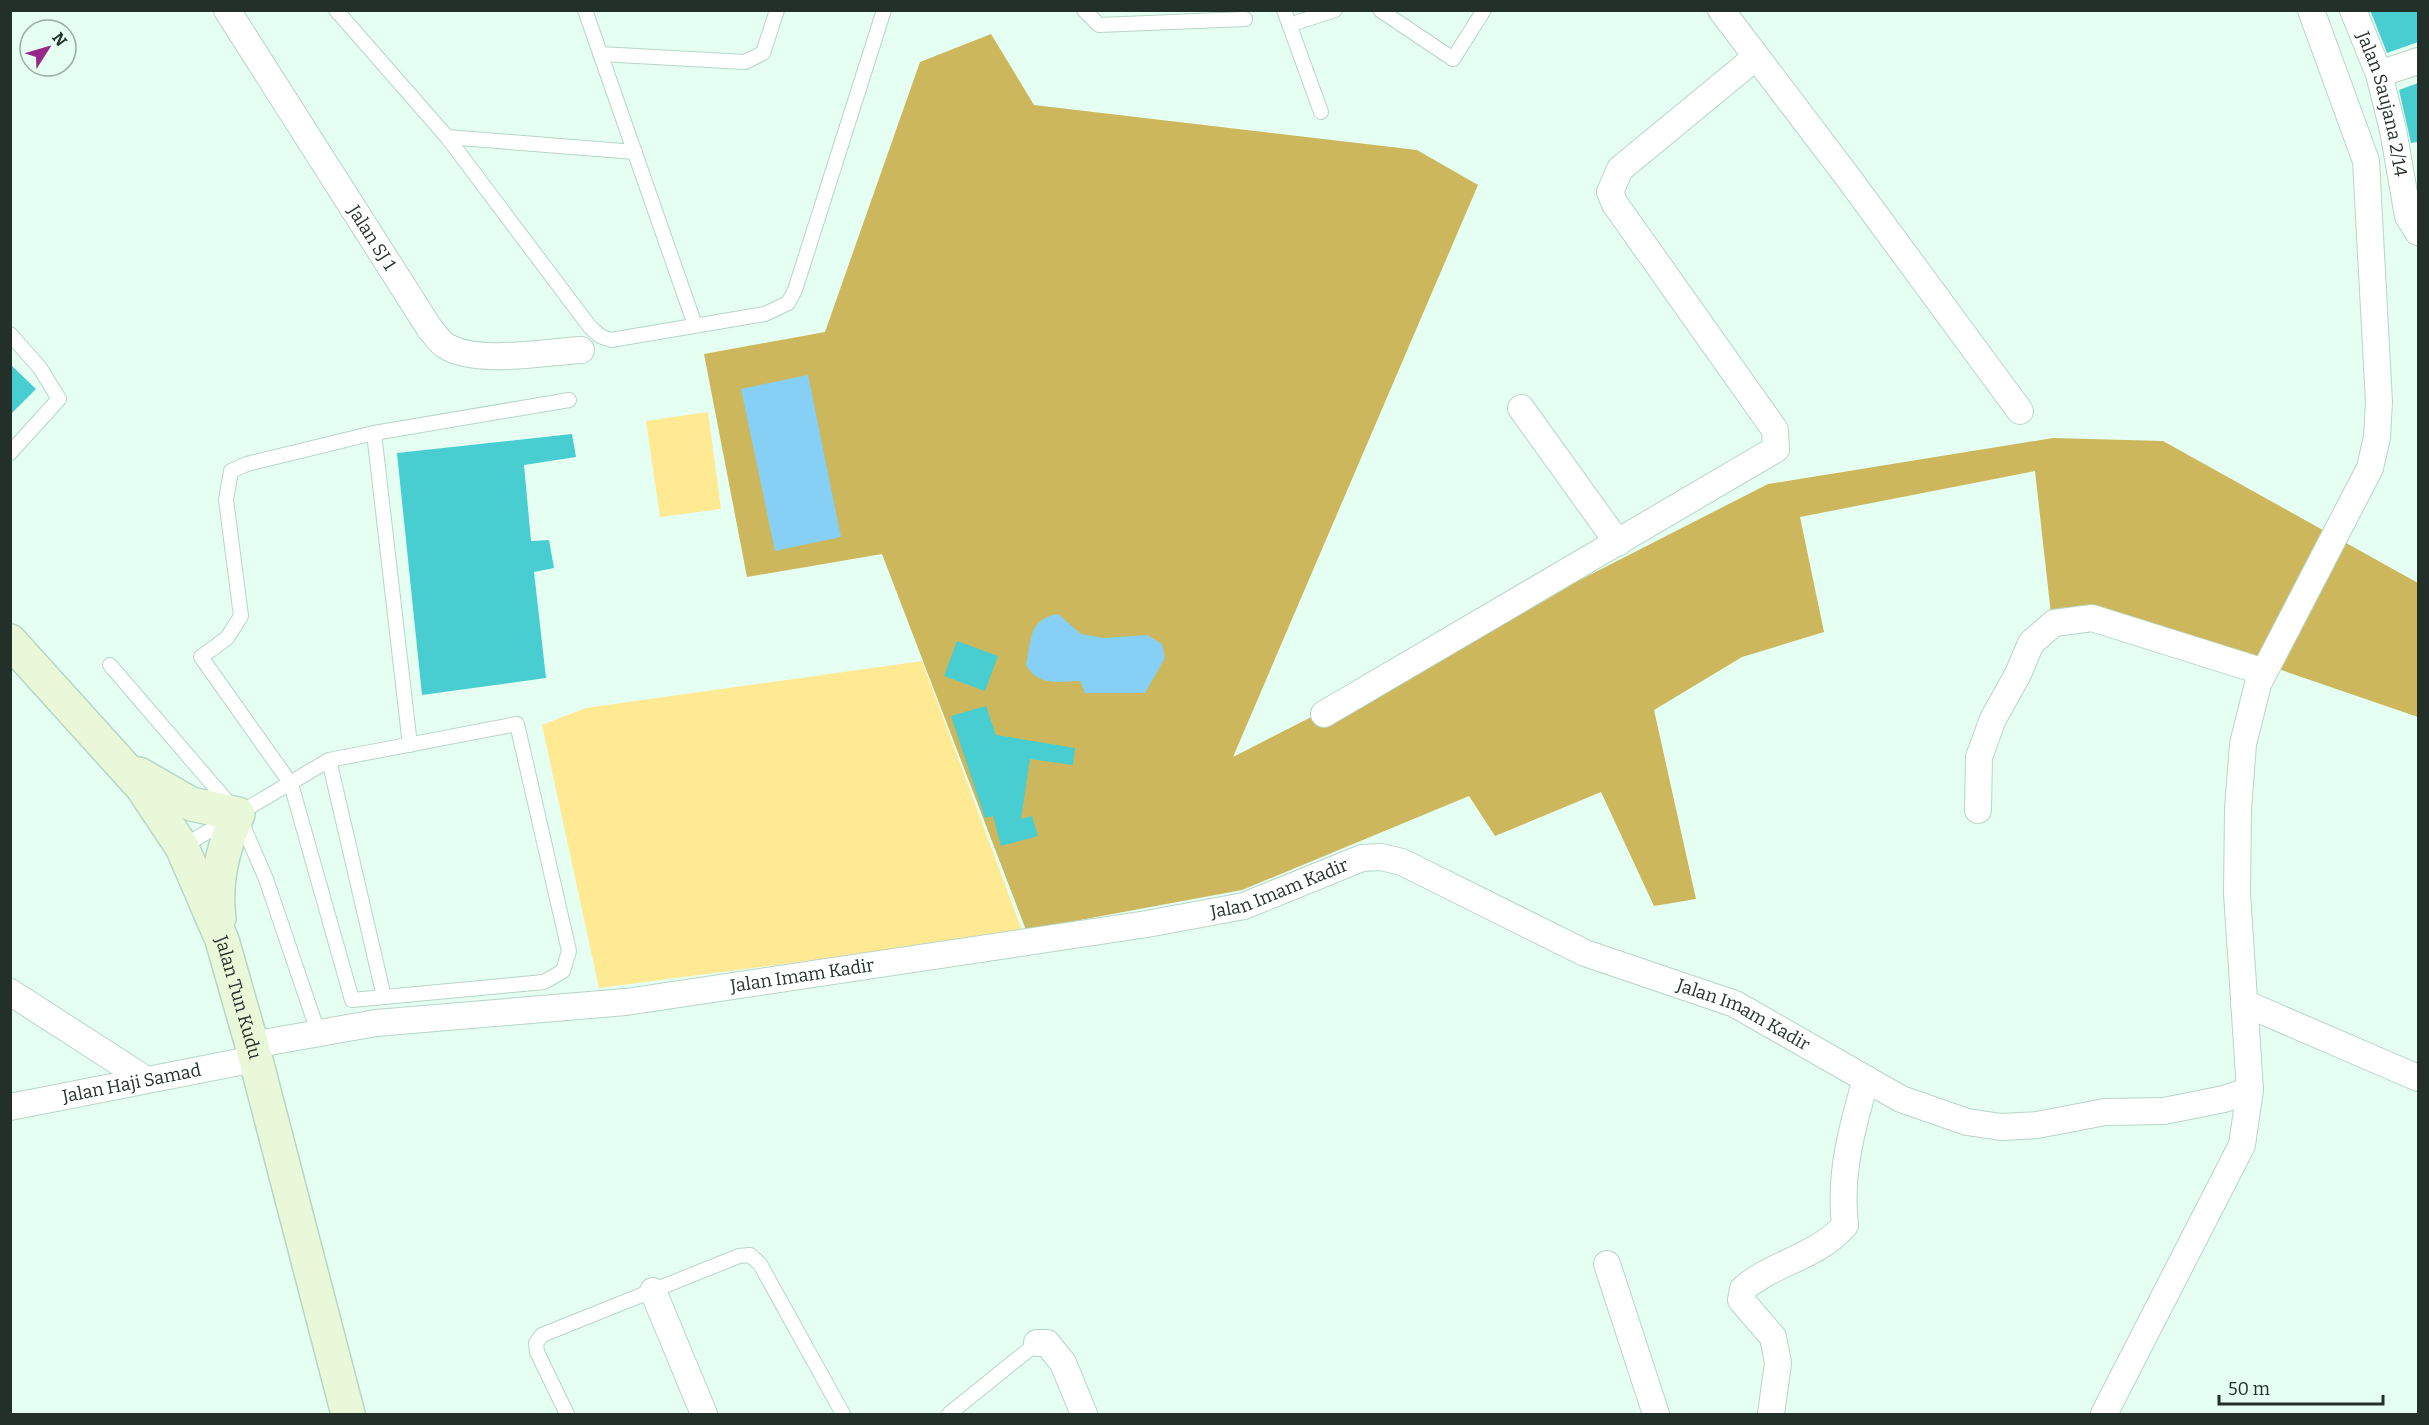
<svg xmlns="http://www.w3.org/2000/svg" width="2429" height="1425" font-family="Bitter,serif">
	<rect width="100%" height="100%" fill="#e5fff2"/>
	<g fill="#ffe993">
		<polygon points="708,412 721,509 660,517 646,421"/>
		<polygon points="922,661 1023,933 599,988 542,725 586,708"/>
	</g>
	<polygon fill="#ccb75d" points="991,34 1034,105 1417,150 1478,185 1233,757 1768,484 2053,438 2163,441 2418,583 2418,717 2095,606 2051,614 2035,471 1800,517 1824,632 1742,657 1654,710 1696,899 1654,906 1601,792 1495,836 1469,796 1242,890 1026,930 882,554 747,577 704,354 825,332 920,62"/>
	<g fill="#86cff5">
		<polygon points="808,375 841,537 775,551 741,389"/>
		<path d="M 1058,614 L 1081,634 L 1104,638 L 1147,635 L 1162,644 L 1165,658 L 1145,693 L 1085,693 L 1080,681 C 1058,682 1038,686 1026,665 C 1032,638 1028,620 1058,614 Z"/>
	</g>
	<g fill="#48cdd1">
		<polygon points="2370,10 2418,10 2418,42 2387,53"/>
		<polygon points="2418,83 2418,142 2411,143 2399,90"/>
		<polygon points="10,364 36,389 10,415"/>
		<polygon points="572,434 576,457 524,465 531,541 549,540 554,568 534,572 546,678 422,695 397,453"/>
		<polygon points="957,641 998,656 985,691 944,676"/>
		<polygon points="986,706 996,735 1075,748 1073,765 1030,759 1021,819 1032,816 1038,836 1001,846 993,816 985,818 951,716"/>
	</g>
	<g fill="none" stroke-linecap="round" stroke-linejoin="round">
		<g stroke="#b6d6c6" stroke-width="16">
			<g id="service">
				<polyline points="336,10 447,137 590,327 600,336 611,340 765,314 788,303 795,290 884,10"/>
				<polyline points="585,10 695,325"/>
				<polyline points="1084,10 1099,25 1245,19"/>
				<polyline points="1284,10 1321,112"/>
				<polyline points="1380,10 1453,59 1484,10"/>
				<polyline points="1289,25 1335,10"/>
				<polyline points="600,54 745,62 763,53 777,10"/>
				<polyline points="447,137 635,152"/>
				<polyline points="10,334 40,368 59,399 10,453"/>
				<polyline points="374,433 410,745"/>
				<polyline points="110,665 238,814 266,879 318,1032"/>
				<polyline points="329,760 384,997"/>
				<polyline points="182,847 329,760 517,724 569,951 563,971 544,982 352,1000 291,784 201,657 227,638 241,616 226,500 231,471 247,464 374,433 569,400"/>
				<polyline points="567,1414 537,1352 536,1343 542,1335 739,1256 750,1255 760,1264 843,1414"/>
				<polyline points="949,1414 1037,1343"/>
			</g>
		</g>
		<g stroke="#b6d6c6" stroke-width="28">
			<g id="minor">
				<path id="s1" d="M 227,10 L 430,329 C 435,334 439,342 446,346 C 477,365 545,352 581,350"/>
				<polyline points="1721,10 1847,176 2020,411"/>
				<path id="s2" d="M 2353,10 L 2379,74 L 2393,130 L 2408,216 L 2418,232"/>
				<polyline points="2379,74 2418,61"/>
				<polyline points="1521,408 1618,543"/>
				<polyline points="1324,714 1776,449 1775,430 1615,204 1610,192 1620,169 1756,57"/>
				<polyline points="1978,810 1979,757 1993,719 2018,674 2031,643 2054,623 2092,618 2264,672"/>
				<polyline points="10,992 145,1079"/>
				<polyline points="2244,1003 2418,1078"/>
				<path id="s3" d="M 252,1045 L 376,1023 L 626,1002 L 1147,924 L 1244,906 L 1362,858 L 1381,857 L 1402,862 L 1585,953 L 1735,1004 L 1901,1099 L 1967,1122 L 2001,1127 L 2037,1125 L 2105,1112 L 2164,1111 L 2224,1099 L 2250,1090"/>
				<path id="s4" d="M 10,1107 L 255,1059"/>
				<polyline points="1607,1264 1656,1414"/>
				<polyline points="653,1291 704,1414"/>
				<polyline points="1037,1343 1047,1343 1063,1363 1084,1414"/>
				<path d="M 1771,1414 L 1778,1363 L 1773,1337 L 1741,1300 L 1743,1289 C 1774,1262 1818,1257 1845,1225 C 1839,1174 1852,1128 1866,1079"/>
				<polyline points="2104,1414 2242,1145 2250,1090 2237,893 2238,809 2243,744 2258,684 2370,468 2377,437 2379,402 2366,161 2311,10"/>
			</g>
		</g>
		<g stroke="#b6d6c6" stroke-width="36">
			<g id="secondary">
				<path id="s5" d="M 10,641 L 142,787 L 182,847 L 222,940 L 252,1045 L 348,1414"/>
				<path d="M 139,774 L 191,804 L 238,814 C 223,847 214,882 219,918"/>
			</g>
		</g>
		<use href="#service" stroke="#fff" stroke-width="14"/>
		<use href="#minor" stroke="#fff" stroke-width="26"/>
		<use href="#secondary" stroke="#e9f8d9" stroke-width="33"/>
	</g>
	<g text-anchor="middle" stroke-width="4.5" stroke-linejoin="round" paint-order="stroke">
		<g font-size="18" fill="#233029" stroke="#e5fff2">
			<text dy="6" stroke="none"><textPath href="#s2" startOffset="99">Jalan Saujana 2/14</textPath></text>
			<text dy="6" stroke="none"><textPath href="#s1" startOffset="270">Jalan SJ 1</textPath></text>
			<text dy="6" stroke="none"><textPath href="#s3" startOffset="1041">Jalan Imam Kadir</textPath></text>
			<text dy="6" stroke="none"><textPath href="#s3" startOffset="555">Jalan Imam Kadir</textPath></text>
			<text dy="6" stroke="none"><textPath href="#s5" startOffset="430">Jalan Tun Kudu</textPath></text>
			<text dy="6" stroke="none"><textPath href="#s3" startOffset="1545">Jalan Imam Kadir</textPath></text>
			<text dy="6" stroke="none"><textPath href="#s4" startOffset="124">Jalan Haji Samad</textPath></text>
		</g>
	</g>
	<rect width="2429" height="1425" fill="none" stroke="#233029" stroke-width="24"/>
	<g transform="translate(48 48) rotate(53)"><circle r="28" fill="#e5fff2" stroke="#97aca2" stroke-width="1.5"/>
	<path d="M0-4.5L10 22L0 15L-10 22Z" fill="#972989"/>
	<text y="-9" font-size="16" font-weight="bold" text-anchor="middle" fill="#233029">N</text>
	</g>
	<path d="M2219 1395v9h164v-9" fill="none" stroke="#233029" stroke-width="3"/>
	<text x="2228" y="1395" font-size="18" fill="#233029" stroke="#e5fff2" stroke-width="4.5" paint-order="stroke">50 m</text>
</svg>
